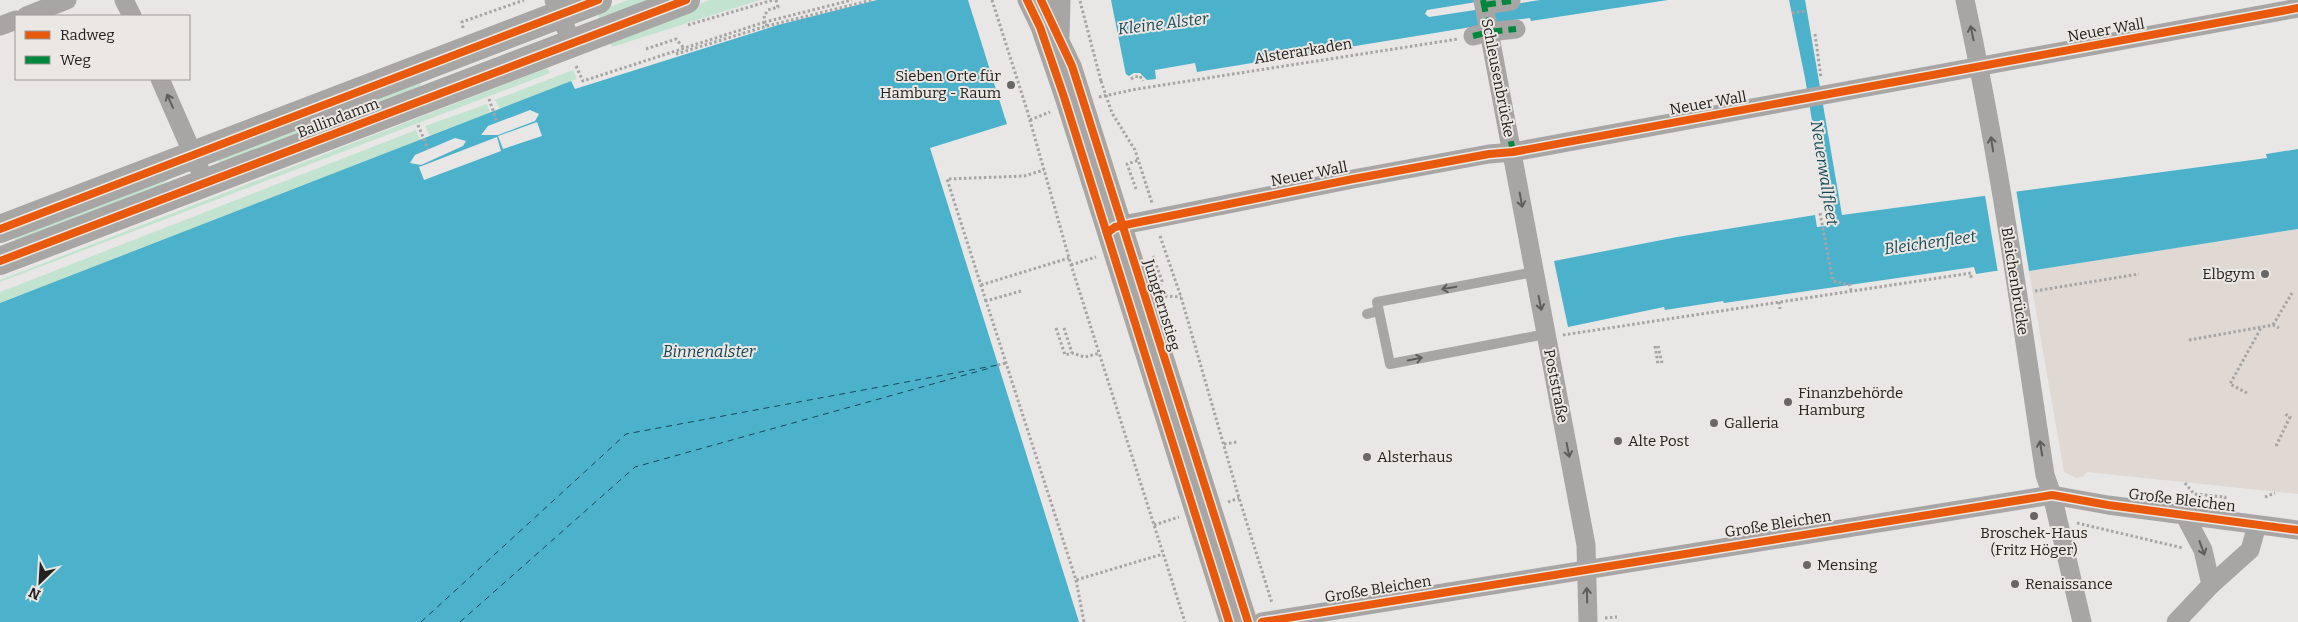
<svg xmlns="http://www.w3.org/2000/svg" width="2298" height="622" font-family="Bitter,serif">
	<rect width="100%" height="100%" fill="#e9e7e5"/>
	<polygon fill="#dfd8d3" points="2298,229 2298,494 2087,472 2083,477 2076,478 2064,472 2029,271"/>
	<g fill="#c2e3d0">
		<polygon points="628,0 661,0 601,22 597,12"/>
		<polygon points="710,0 760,0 612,47 608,38"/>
		<polygon points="547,68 550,73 0,282 0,280"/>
		<polygon points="573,70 577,79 571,81 500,109 495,100"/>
		<polygon points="421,83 420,86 400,98 341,121 337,111"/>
		<polygon points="487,104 490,113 430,136 425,126"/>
		<polygon points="295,127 300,136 221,168 217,157"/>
		<polygon points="416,130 420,140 0,303 0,292"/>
		<polygon points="176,174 160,186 17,245 13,235"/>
	</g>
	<g fill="#4cb2cc" fill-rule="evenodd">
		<path d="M 877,0 L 1489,0 L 1427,10 L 1425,14 L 1429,17 L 1540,0 L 1668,0 L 1531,21 L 1530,18 L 1514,20 L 1197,72 L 1195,63 L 1155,70 L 1156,79 L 1147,80 L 1140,73 L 1134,73 L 1129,76 L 1124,73 L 1004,114 L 1007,124 L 930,148 L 1079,622 L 0,622 L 0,303 L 571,81 L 575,89 L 778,25 ZM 530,110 L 539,114 L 535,121 L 498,135 L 481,135 L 488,126 ZM 537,122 L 542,136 L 503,149 L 498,136 ZM 497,137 L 501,151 L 424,180 L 419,167 ZM 455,138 L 466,141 L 463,146 L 421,165 L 410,163 L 415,155 Z"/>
		<polygon points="1789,0 1805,0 1842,215 2267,158 2266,154 2298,149 2298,229 2029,271 1995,271 1976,274 1974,267 1724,303 1723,301 1665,310 1664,307 1568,327 1554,261 1677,237 1815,215 1817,227 1826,226 1827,212 1805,78"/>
	</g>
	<g fill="#e9e7e5">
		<polygon points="968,0 1111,0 1126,75 1005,118"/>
		<polygon points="2016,189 2029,271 1998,273 1985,195"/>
	</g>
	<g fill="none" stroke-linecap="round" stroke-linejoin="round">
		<g stroke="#144758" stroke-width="1" stroke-dasharray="6 5" stroke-linecap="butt">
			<polyline points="421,622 626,434 998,365"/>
			<polyline points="460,622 635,467 990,368"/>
		</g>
		<g stroke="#a6a5a4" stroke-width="3" stroke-dasharray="2.5 2.5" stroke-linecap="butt">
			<polyline points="776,0 778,7 768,10 764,16 765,22 852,0"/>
			<polyline points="1792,13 1807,11"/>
			<polyline points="688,25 773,0"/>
			<polyline points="463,28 462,22 524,0"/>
			<polyline points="1815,34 1821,78"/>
			<polyline points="646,49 676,39 684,48"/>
			<polyline points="676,54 767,26 872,0"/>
			<polyline points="576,66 583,81 765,22 767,26"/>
			<polyline points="1131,79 1134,77 1140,76 1143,81"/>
			<polyline points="1101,81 1112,113 1135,150 1152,203"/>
			<polyline points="1099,97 1137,89 1458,39"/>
			<polyline points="489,99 497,122"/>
			<polyline points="1027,110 1071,265 1185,622"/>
			<polyline points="1030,120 1050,112"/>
			<polyline points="418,125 428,149"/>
			<polyline points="1136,189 1127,164 1139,160"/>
			<polyline points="1820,213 1833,281 1850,285 1851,290"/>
			<polyline points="1160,236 1181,297 1239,498 1272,603"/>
			<polyline points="1153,256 1162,281 1161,285"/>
			<polyline points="1071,265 1096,257"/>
			<polyline points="981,285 1069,258"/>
			<polyline points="1021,291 986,301 1076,580 1163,554"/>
			<polyline points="2035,291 2139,274"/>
			<polyline points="1165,296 1181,297"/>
			<polyline points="986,301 947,179 1024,176 1044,170"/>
			<polyline points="1779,302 1780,309"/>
			<polyline points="2273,325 2292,293"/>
			<polyline points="1056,328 1065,355 1072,353 1085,357 1100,353"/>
			<polyline points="1064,328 1072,353"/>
			<polyline points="1563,335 1971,273 1971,280"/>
			<polyline points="2189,340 2273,325 2279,328"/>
			<polyline points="1655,346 1658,364"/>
			<polyline points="1658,346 1662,363"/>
			<polyline points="998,365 1006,363"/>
			<polyline points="2247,393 2230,384 2261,328"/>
			<polyline points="1224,444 1237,442"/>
			<polyline points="2276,446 2290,417 2285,414"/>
			<polyline points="2185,483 2194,494 2225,497 2226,503"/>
			<polyline points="2265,497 2275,493"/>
			<polyline points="1228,502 1239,498"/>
			<polyline points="2077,523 2183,548"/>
			<polyline points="1154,525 1179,517"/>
			<polyline points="1076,580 1084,622"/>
			<polyline points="1605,618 1617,617"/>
		</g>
		<g stroke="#a8a6a5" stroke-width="10">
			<polyline points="1534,272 1377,302 1390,364 1546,334"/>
			<polyline points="1367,314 1378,311"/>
		</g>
		<g stroke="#a8a6a5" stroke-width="19">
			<polyline points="124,0 132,16"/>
			<polyline points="554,0 572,43"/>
			<polyline points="1041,0 1048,16"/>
			<polyline points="1483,0 1586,545 1588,622"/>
			<path d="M 1965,0 C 1999,157 2021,317 2045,475 L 2052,495 L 2082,622"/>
			<polyline points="1484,5 1511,1"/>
			<polyline points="26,16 67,0"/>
			<polyline points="0,26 16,20"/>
			<polyline points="1473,36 1489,32 1516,29"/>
			<polyline points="160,79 206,184"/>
			<polyline points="1080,91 1248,622"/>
			<polyline points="1064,97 1229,622"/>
			<polyline points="1123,225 1353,179 1489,154 1513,152 2298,8"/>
			<polyline points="2184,514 2203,550 2211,585"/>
			<polyline points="1262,622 2052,495 2108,505 2298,530"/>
			<polyline points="2176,622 2211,585 2250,550 2257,525"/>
		</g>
		<g stroke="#a7a6a4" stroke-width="28">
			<polyline points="0,229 598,0"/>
			<polyline points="0,261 686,0"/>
		</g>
		<g stroke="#a6a5a4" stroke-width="3" stroke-dasharray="2.5 2.5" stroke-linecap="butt">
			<polyline points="992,0 1027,110"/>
			<polyline points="1080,1 1101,81"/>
		</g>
		<g stroke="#a8a6a5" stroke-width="19">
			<polyline points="1027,0 1040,27 1064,97"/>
			<polyline points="1048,16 1072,66 1080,91"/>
			<polyline points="1060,37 1061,0"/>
		</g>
		<g stroke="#00873e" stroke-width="6" stroke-dasharray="12 6" stroke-linecap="butt">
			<polyline points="1483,0 1513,152"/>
			<polyline points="1484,5 1511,1"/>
			<polyline points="1473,36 1489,32 1516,29"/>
		</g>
		<g stroke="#ebe7e3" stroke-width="11">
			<g id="cycleway">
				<polyline points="1027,0 1040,27 1064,97 1229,622"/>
				<polyline points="1041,0 1072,66 1080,91 1248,622"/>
				<polyline points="0,229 598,0"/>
				<polyline points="1107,233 1115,227 1353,179 1489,154 1513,152 2298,8"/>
				<polyline points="0,261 686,0"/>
				<polyline points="1262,622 2052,495 2108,505 2298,530"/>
			</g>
		</g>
		<use href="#cycleway" stroke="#e8590c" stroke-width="8"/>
	</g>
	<defs><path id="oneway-shaft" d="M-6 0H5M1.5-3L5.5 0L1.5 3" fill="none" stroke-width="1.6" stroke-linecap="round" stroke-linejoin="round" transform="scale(1.25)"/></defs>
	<g stroke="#5f5d5c">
		<use href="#oneway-shaft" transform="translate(1972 33) rotate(-102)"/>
		<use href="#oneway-shaft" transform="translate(170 101) rotate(-114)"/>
		<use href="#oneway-shaft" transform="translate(1992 144) rotate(-99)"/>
		<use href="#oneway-shaft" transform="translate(1521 200) rotate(80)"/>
		<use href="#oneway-shaft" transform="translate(1449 288) rotate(170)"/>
		<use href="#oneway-shaft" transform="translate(1540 303) rotate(79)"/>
		<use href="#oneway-shaft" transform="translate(1415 359) rotate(-11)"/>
		<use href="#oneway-shaft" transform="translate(2041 448) rotate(-99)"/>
		<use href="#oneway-shaft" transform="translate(1568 450) rotate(79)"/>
		<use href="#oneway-shaft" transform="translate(2202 548) rotate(70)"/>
		<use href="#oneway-shaft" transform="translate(1587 595) rotate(-92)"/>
	</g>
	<g fill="#686765" stroke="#ebe7e3" stroke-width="2">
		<circle cx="1011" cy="85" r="5"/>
		<circle cx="2265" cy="274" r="5"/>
		<circle cx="1788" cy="402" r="5"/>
		<circle cx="1714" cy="423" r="5"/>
		<circle cx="1618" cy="441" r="5"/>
		<circle cx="1367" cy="457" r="5"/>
		<circle cx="2034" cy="516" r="5"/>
		<circle cx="1807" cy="565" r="5"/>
		<circle cx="2015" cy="584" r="5"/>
	</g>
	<g text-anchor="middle" stroke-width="4" stroke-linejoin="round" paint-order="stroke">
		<g font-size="15" fill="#232220" stroke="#ebe7e3">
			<text transform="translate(2106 30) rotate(-10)" y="5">Neuer Wall</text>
			<text transform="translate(1303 51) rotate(-9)" y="5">Alsterarkaden</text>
			<text transform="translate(1498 78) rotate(79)" y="5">Schleusenbrücke</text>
			<text transform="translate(1708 103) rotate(-10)" y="5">Neuer Wall</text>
			<text transform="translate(338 118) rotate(-21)" y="5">Ballindamm</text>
			<text transform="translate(1309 174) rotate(-11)" y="5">Neuer Wall</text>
			<text transform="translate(2015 281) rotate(81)" y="5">Bleichenbrücke</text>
			<text transform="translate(1162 305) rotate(73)" y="5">Jungfernstieg</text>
			<text transform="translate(1556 386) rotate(79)" y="5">Poststraße</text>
			<text transform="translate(2182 500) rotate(7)" y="5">Große Bleichen</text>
			<text transform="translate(1778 524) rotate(-9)" y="5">Große Bleichen</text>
			<text transform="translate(1378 589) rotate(-9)" y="5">Große Bleichen</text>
		</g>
		<g font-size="15" fill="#232220" stroke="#ebe7e3" text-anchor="start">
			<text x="1001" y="81" text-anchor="end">Sieben Orte für<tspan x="1001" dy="17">Hamburg - Raum</tspan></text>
			<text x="2255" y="279" text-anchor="end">Elbgym</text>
			<text x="1798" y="398">Finanzbehörde<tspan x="1798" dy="17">Hamburg</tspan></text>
			<text x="1724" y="428">Galleria</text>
			<text x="1628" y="446">Alte Post</text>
			<text x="1377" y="462">Alsterhaus</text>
			<text x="2034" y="538" text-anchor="middle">Broschek-Haus<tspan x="2034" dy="17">(Fritz Höger)</tspan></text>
			<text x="1817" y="570">Mensing</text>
			<text x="2025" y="589">Renaissance</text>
		</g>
		<g font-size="16" font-style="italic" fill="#144758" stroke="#ebe7e3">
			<text transform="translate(1163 23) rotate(-7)" y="6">Kleine Alster</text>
			<text transform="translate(1825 173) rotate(81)" y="6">Neuerwallfleet</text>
			<text transform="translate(1930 242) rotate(-8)" y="6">Bleichenfleet</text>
			<text x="709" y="357">Binnenalster</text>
		</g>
	</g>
	<rect x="15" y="15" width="175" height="65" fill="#ebe7e3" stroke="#9b9895"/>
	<rect x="25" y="31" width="25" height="8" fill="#e8590c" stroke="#9b9895"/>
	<text x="60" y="40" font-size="15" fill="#232220">Radweg</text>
	<rect x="25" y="56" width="25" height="8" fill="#00873e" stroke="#9b9895"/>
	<text x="60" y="65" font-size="15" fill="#232220">Weg</text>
	<g transform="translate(40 582) rotate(205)" stroke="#ebe7e3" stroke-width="4" paint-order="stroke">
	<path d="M0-4L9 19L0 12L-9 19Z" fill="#232220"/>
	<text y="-8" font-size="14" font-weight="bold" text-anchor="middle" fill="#232220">N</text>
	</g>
</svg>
